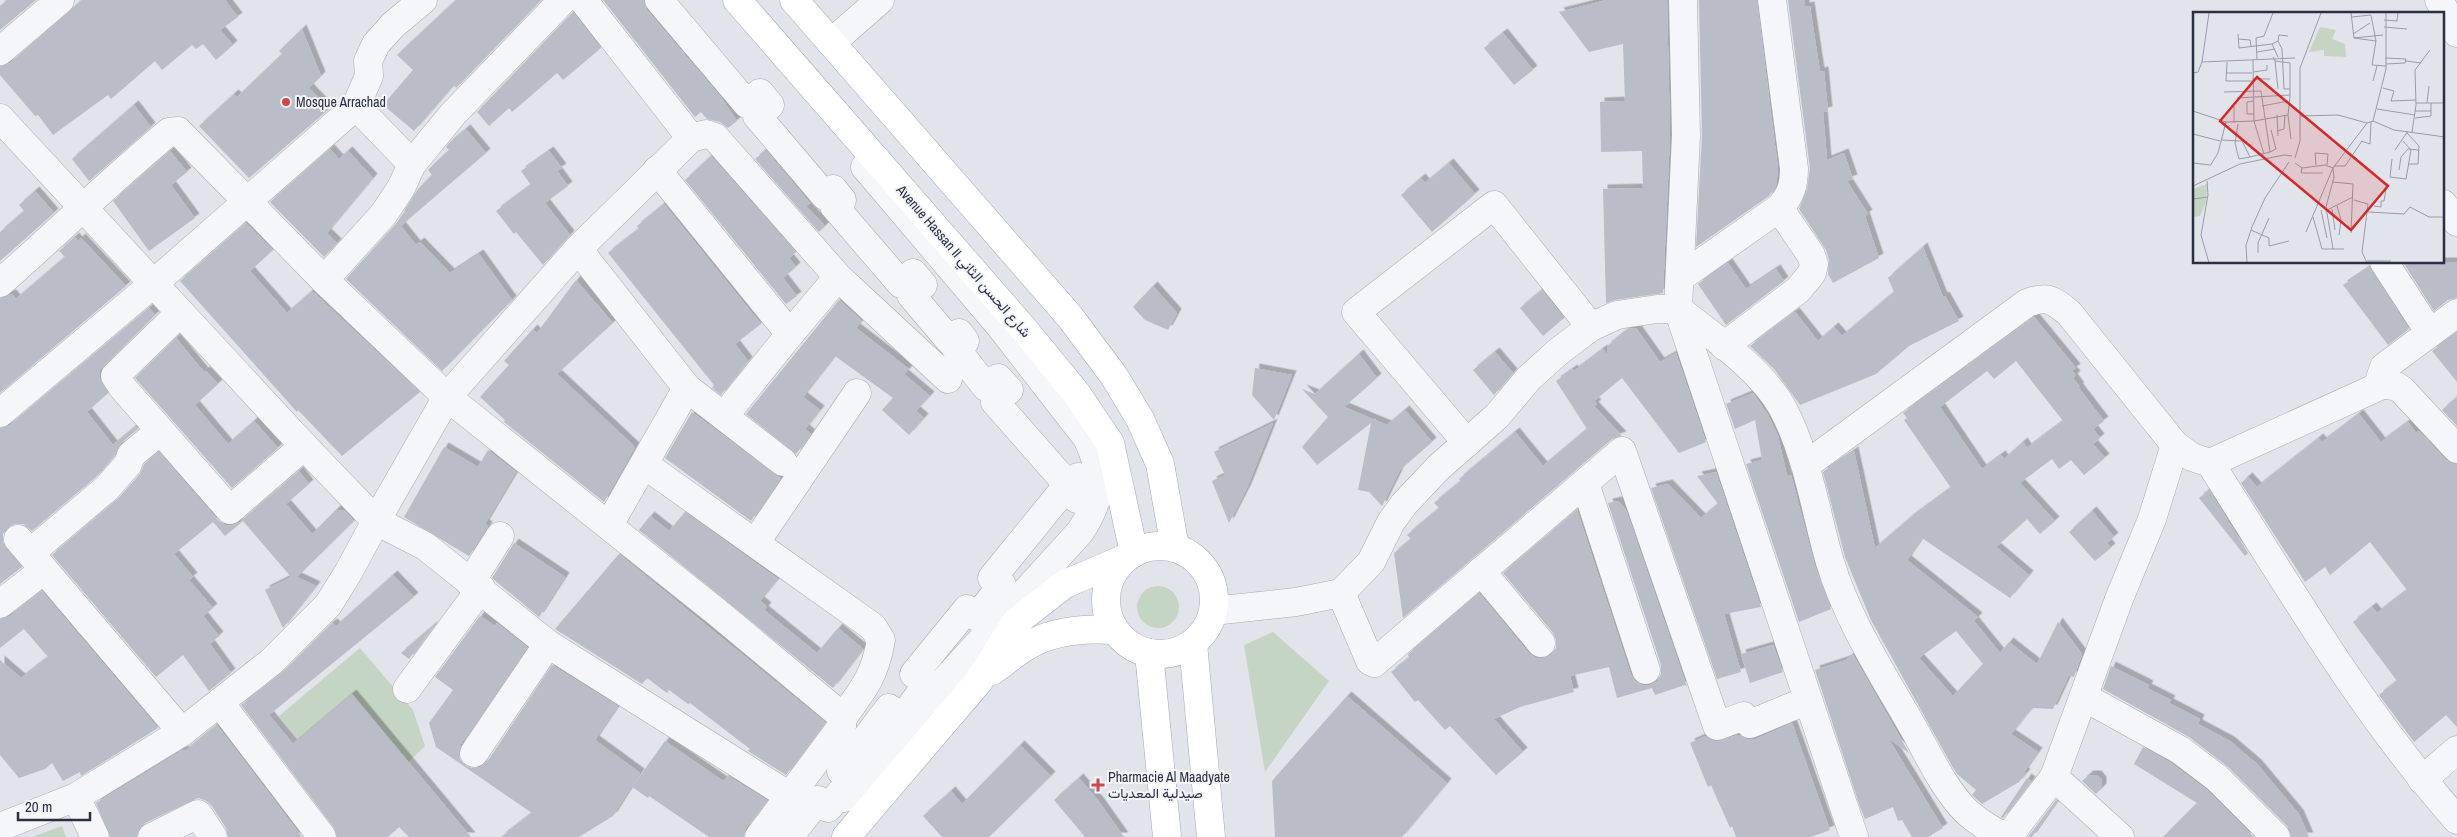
<svg xmlns="http://www.w3.org/2000/svg" width="2457" height="837" font-family="'Archivo Narrow',Vazirmatn,sans-serif">
	<defs>
		<filter id="shadow"><feDropShadow dx="4.5" dy="-4.5" stdDeviation="0" flood-color="#0004"/></filter>
	</defs>
	<rect width="100%" height="100%" fill="#e2e4eb"/>
	<g fill="#c5d5c3">
		<circle cx="1158" cy="607" r="21"/>
		<polygon points="1273,632 1329,681 1265,772 1244,645"/>
		<polygon points="360,648 413,710 425,746 357,812 279,716"/>
		<polygon points="62,826 66,837 32,837"/>
	</g>
	<g fill="#b9bdc8" fill-rule="evenodd" filter="url(#shadow)">
		<polygon points="7,0 36,0 0,30 0,6"/>
		<polygon points="82,0 225,0 238,17 220,30 233,45 216,60 203,44 196,49 192,45 162,70 155,61 111,99 108,95 53,135 38,115 35,116 0,75 0,66 10,63"/>
		<polygon points="456,0 541,0 456,88 454,85 414,131 383,105 413,70 397,55"/>
		<polygon points="603,0 644,0 647,10 720,96 737,121 728,128 720,122 707,119 701,112 695,117"/>
		<polygon points="1607,0 1667,0 1670,135 1663,293 1615,300 1606,303 1603,189 1643,188 1642,151 1601,152 1600,102 1625,101 1623,44 1589,52 1559,12"/>
		<polygon points="1699,0 1757,0 1778,169 1776,185 1769,196 1696,247 1702,135"/>
		<polygon points="1788,0 1805,0 1805,7 1810,6 1820,72 1824,71 1828,111 1823,112 1827,160 1844,153 1853,179 1847,181 1868,214 1865,216 1879,258 1833,283 1828,274 1829,260 1826,250 1799,209 1807,189 1810,168"/>
		<polygon points="573,12 601,48 563,80 557,73 512,112 509,108 489,126 477,112"/>
		<polygon points="302,29 321,76 309,88 329,109 249,178 199,126 234,94 237,97 282,54 279,51"/>
		<polygon points="1503,33 1533,70 1514,85 1484,48"/>
		<polygon points="134,105 151,127 89,181 72,159"/>
		<polygon points="466,129 486,153 410,218 404,211 418,189 432,175 428,170 449,150 446,147 449,143"/>
		<polygon points="330,149 339,159 348,151 373,178 327,233 337,243 324,257 270,202"/>
		<polygon points="766,150 810,203 806,206 825,226 819,232 755,159"/>
		<polygon points="170,151 187,172 171,185 195,218 149,251 113,201"/>
		<polygon points="549,151 562,168 557,171 568,186 545,203 570,235 543,265 516,232 514,234 496,211 531,185 521,171"/>
		<polygon points="711,156 796,252 789,258 796,267 783,278 797,296 786,304 685,180"/>
		<polygon points="1449,163 1475,194 1432,232 1401,195 1421,178 1425,183"/>
		<polygon points="35,191 54,213 0,261 0,232 24,211 19,205"/>
		<polygon points="664,204 761,324 735,344 748,361 721,395 712,388 714,385 608,253 639,229 637,226"/>
		<polygon points="404,212 410,218 401,226 416,245 420,242 450,273 479,254 512,300 442,371 346,279 395,225"/>
		<polygon points="246,223 273,250 250,271 287,313 312,291 420,392 342,456 298,410 297,412 180,281"/>
		<polygon points="75,237 78,241 81,238 126,286 0,393 0,298 12,294 16,299 65,257 59,251"/>
		<polygon points="1923,247 1943,297 1945,296 1959,321 1909,346 1876,374 1800,405 1774,369 1750,346 1795,312 1818,341 1834,327 1842,336 1894,292 1888,278"/>
		<polygon points="2403,262 2457,262 2457,298 2448,300 2434,311"/>
		<polygon points="1728,263 1746,289 1776,269 1784,281 1726,325 1698,284"/>
		<polygon points="2370,267 2409,329 2388,345 2343,285"/>
		<polygon points="576,280 613,323 557,374 635,447 604,502 504,422 505,420 480,397 509,365 504,361 533,329 537,333"/>
		<polygon points="1153,286 1177,313 1168,330 1145,320 1133,307"/>
		<polygon points="1542,290 1564,318 1543,336 1520,308"/>
		<polygon points="839,300 862,321 856,328 909,369 904,374 930,396 916,411 924,418 909,435 882,410 893,398 835,356 803,397 820,410 805,429 811,434 796,454 746,414"/>
		<polygon points="149,308 155,315 100,370 100,378 108,393 87,412 113,445 136,426 138,429 121,443 114,456 96,477 32,531 23,524 15,524 8,527 3,534 3,542 22,567 0,584 0,428 10,425"/>
		<path d="M 2034,317 L 2076,368 L 2072,371 L 2076,375 L 2073,378 L 2080,387 L 2078,387 L 2104,421 L 2093,429 L 2100,438 L 2093,444 L 2105,458 L 2084,475 L 2071,460 L 2059,469 L 2052,459 L 2020,483 L 2055,521 L 2040,534 L 2027,519 L 1996,547 L 2029,575 L 2010,598 L 1922,538 L 1907,560 L 1978,617 L 1974,621 L 2000,653 L 2009,642 L 2037,664 L 2058,622 L 2082,654 L 2074,677 L 2069,675 L 2053,709 L 2032,708 L 2011,734 L 2038,752 L 2024,772 L 2026,773 L 2019,782 L 1982,804 L 1972,795 L 1976,790 L 1957,774 L 1952,766 L 1871,620 L 1845,557 L 1823,472 L 1854,451 L 1875,548 L 1910,518 L 1951,488 L 1904,420 L 1907,418 L 1903,413 ZM 2016,361 L 2063,421 L 2027,448 L 2023,442 L 2004,459 L 2001,455 L 1982,469 L 1940,407 L 1987,371 L 1994,379 ZM 1956,631 L 1983,664 L 1953,696 L 1919,658 Z"/>
		<polygon points="1636,328 1660,362 1676,353 1706,442 1679,453 1622,378 1594,401 1597,404 1594,406 1622,436 1612,439 1403,618 1394,553 1411,539 1407,535 1439,508 1434,503 1461,481 1459,479 1515,432 1543,466 1587,429 1556,381 1573,369 1574,371 1603,349 1607,354 1607,346 1628,329"/>
		<polygon points="2457,332 2457,382 2432,351"/>
		<polygon points="176,338 204,372 206,371 218,384 195,405 228,444 254,421 278,448 232,488 135,378"/>
		<polygon points="1495,352 1513,373 1494,395 1473,370"/>
		<polygon points="1359,354 1377,378 1344,407 1387,425 1405,410 1432,442 1400,470 1382,506 1369,492 1358,490 1371,423 1317,465 1302,447 1328,417 1302,389 1315,394"/>
		<polygon points="1255,368 1292,375 1274,420 1252,395"/>
		<polygon points="1753,393 1768,415 1778,436 1787,476 1791,475 1815,566 1831,609 1799,622 1746,464 1762,460 1755,420 1735,429 1726,404"/>
		<polygon points="2457,397 2457,426 2442,410"/>
		<polygon points="692,412 779,477 780,479 751,521 665,458"/>
		<polygon points="2359,414 2381,442 2408,422 2416,433 2419,431 2446,460 2457,464 2457,727 2446,715 2414,742 2379,695 2397,681 2353,622 2372,607 2377,613 2407,590 2370,542 2330,575 2325,567 2305,582 2241,483 2248,477 2257,487 2319,438 2322,442"/>
		<polygon points="1273,423 1247,488 1229,523 1212,481 1225,475 1214,452"/>
		<polygon points="444,447 478,467 488,450 516,472 485,524 488,526 469,556 404,517"/>
		<polygon points="159,452 218,520 225,525 232,525 240,522 299,471 309,484 286,504 312,534 336,510 344,510 354,521 297,577 316,586 283,628 265,590 291,577 243,521 225,536 213,522 174,554 193,577 189,580 213,608 203,616 219,636 210,644 231,673 209,691 183,655 156,677 52,555 117,500 140,474 144,464"/>
		<polygon points="1716,472 1761,607 1724,614 1741,672 1717,679 1651,488 1668,484 1701,518 1718,504 1697,476"/>
		<polygon points="2209,490 2248,553 2245,556 2199,498"/>
		<polygon points="1618,501 1626,510 1687,687 1685,685 1655,695 1652,688 1617,698 1609,667 1570,676 1574,692 1520,707 1494,719 1523,752 1496,775 1450,726 1445,730 1418,700 1415,702 1391,672 1409,658 1408,654 1479,593 1529,653 1536,658 1543,658 1551,655 1556,648 1556,640 1553,633 1503,573 1577,510 1631,675 1635,681 1642,685 1650,685 1657,681 1661,674 1661,665 1608,503"/>
		<polygon points="2092,511 2114,537 2107,543 2111,548 2095,561 2069,532"/>
		<polygon points="685,512 778,579 760,601 767,607 764,610 817,653 838,628 863,649 833,688 639,530 650,516 669,531"/>
		<polygon points="514,543 565,577 539,617 492,578"/>
		<polygon points="619,554 825,722 786,775 748,751 750,749 690,703 688,704 669,690 667,693 647,678 642,684 555,629"/>
		<polygon points="393,575 414,597 269,715 293,744 352,694 471,837 409,837 399,827 388,837 337,837 334,828 241,705 282,673 330,625 333,623 336,626"/>
		<polygon points="42,591 158,728 81,776 80,772 63,781 52,763 45,769 19,778 0,755 0,660 21,678 48,657 24,629 0,648 0,619 10,616"/>
		<polygon points="480,616 495,626 497,623 527,647 461,744 459,751 460,759 466,766 472,768 480,767 487,762 552,665 618,706 595,740 640,773 613,816 579,837 501,837 532,813 436,747 429,723 453,690 435,677"/>
		<polygon points="434,625 409,659 401,653"/>
		<polygon points="1773,645 1783,672 1750,683 1741,654"/>
		<polygon points="1853,655 1909,753 1888,738 1943,828 1928,837 1912,837 1902,820 1898,821 1893,807 1865,819 1860,807 1815,670 1846,660"/>
		<polygon points="2111,666 2149,685 2147,688 2171,700 2169,703 2200,719 2198,724 2230,741 2257,764 2299,814 2309,837 2291,837 2287,826 2228,767 2189,737 2103,689"/>
		<polygon points="1347,696 1447,783 1402,837 1275,837 1272,781"/>
		<polygon points="1792,723 1830,830 1811,837 1736,837 1732,826 1730,828 1711,785 1708,787 1690,743 1706,736 1715,741 1739,735 1749,740 1756,739"/>
		<polygon points="217,725 302,837 228,837 226,828 211,805 205,800 198,798 145,823 139,829 137,837 110,837 96,803 183,750 185,751"/>
		<polygon points="665,741 723,781 728,776 767,800 746,828 744,837 709,837 649,796 648,798 632,787"/>
		<polygon points="1020,745 1051,776 989,837 942,837 923,816 951,791 962,804"/>
		<polygon points="2143,747 2171,763 2207,790 2254,837 2163,837 2197,803 2134,764"/>
		<polygon points="2089,775 2097,775 2102,781 2102,788 2096,794 2082,781"/>
		<polygon points="1079,778 1100,803 1124,837 1085,837 1054,800"/>
		<polygon points="2027,778 2031,781 2003,818 2001,817"/>
		<polygon points="2056,800 2057,801 2032,837 2028,837"/>
	</g>
	<g fill="none" stroke-linecap="round" stroke-linejoin="round">
		<g stroke="#a7aab5" stroke-width="29">
			<g id="minor">
				<polyline points="583,0 691,138 578,249 447,397 376,521 425,546 548,644 791,797"/>
				<polyline points="659,0 747,104 760,93 770,105 757,116 825,196 833,189 842,200 834,206 901,284 913,273 923,285 911,295 950,341 959,333 965,341 956,349 986,387 998,378 1009,390 995,402 1068,485 1078,477 1088,490 1077,499 1066,487 992,578 1002,585 977,617 967,609 914,674 928,683 902,718 889,708 841,771 852,779 828,808 818,800 789,837"/>
				<polyline points="1683,0 1686,135 1678,309 1854,837"/>
				<polyline points="2439,0 2457,33"/>
				<polyline points="831,43 880,0"/>
				<polyline points="0,51 60,0"/>
				<polyline points="356,106 412,164"/>
				<polyline points="0,118 304,446 376,521 348,573 328,605 271,662 182,732 76,797 0,827"/>
				<polyline points="691,138 706,134 715,137 838,277 948,379"/>
				<polyline points="657,170 790,334 724,416"/>
				<polyline points="2443,204 2457,222"/>
				<polyline points="578,249 687,388 783,462"/>
				<polyline points="2384,262 2430,333 2457,313"/>
				<path d="M 1681,277 L 1779,208 C 1791,196 1794,185 1794,168 L 1772,0"/>
				<polyline points="324,280 383,215 401,188 412,164 453,114 563,0"/>
				<path d="M 0,283 C 57,233 111,180 169,132 L 178,131 L 324,280 L 447,397 L 718,613 L 843,717 L 842,726 L 759,837"/>
				<polyline points="180,313 115,376 123,388 230,510 304,446"/>
				<polyline points="790,334 838,277"/>
				<polyline points="1724,346 1798,290 1812,273 1814,264 1811,255 1779,208"/>
				<polyline points="2378,385 2384,367 2430,333"/>
				<polyline points="0,413 153,284 356,106 369,76 368,61 376,44 393,25 423,0"/>
				<polyline points="1467,443 1356,312 1494,205 1591,327"/>
				<polyline points="2210,463 2382,385 2396,386 2402,390 2457,449"/>
				<path d="M 645,465 L 873,627 L 881,640 C 875,675 864,689 843,717"/>
				<path d="M 1806,465 L 2027,303 C 2048,295 2053,300 2069,313 L 2175,445 L 2192,457 L 2210,463 C 2288,585 2361,711 2457,820"/>
				<polyline points="1585,483 1646,670"/>
				<polyline points="609,525 687,388"/>
				<polyline points="18,539 182,732"/>
				<polyline points="756,542 857,393"/>
				<polyline points="30,553 107,488 128,464 131,455 160,431"/>
				<polyline points="1481,571 1541,643"/>
				<polyline points="470,583 500,536"/>
				<polyline points="1341,593 1370,661 1374,663 1622,451 1717,726 1744,716 1750,724 1808,700"/>
				<polyline points="0,604 44,570"/>
				<path d="M 1213,611 L 1296,602 L 1341,593 L 1371,562 L 1391,522 L 1404,504 L 1438,468 L 1497,416 L 1529,378 L 1559,351 L 1591,327 L 1617,315 L 1657,309 L 1678,309 C 1712,336 1761,369 1782,407 C 1808,455 1815,511 1830,562 C 1848,622 1884,676 1915,731 C 1930,758 1945,791 1968,813 C 1980,823 1992,831 2006,837"/>
				<polyline points="407,689 481,588"/>
				<polyline points="2084,697 2180,750 2217,778 2276,837"/>
				<polyline points="220,703 322,837"/>
				<polyline points="474,753 548,644"/>
				<polyline points="2054,777 2120,837"/>
				<polyline points="2422,780 2457,750"/>
				<polyline points="76,797 95,837"/>
				<path d="M 844,798 L 938,688 L 1080,532 C 1102,499 1105,475 1087,438 L 1000,326 L 865,167"/>
				<polyline points="152,837 198,814 213,837"/>
				<polyline points="2008,837 2054,777 2119,599 2152,519 2175,445"/>
			</g>
		</g>
		<g stroke="#a1a7b7" stroke-width="29">
			<g id="major">
				<polyline points="737,0 1022,327 1077,394 1110,443 1134,553"/>
				<polyline points="794,0 1070,317 1114,376 1140,419 1160,464 1175,548"/>
				<circle cx="1160" cy="600" r="54"/>
				<polyline points="1193,644 1211,837"/>
				<polyline points="1149,653 1167,837"/>
				<path d="M 992,671 C 1004,663 1015,653 1027,646 C 1053,630 1085,628 1114,630"/>
				<polyline points="846,837 979,681 1016,622 1065,584 1126,558"/>
			</g>
		</g>
		<use href="#minor" stroke="#f5f6f9" stroke-width="28"/>
		<use href="#major" stroke="#fff" stroke-width="28"/>
	</g>
	<g fill="#d3434a" stroke="#f2f4f8" stroke-width="2">
		<circle cx="286" cy="102" r="5"/>
		<path d="M1095.5 777.5h5v5h5v5h-5v5h-5v-5h-5v-5h5z"/>
	</g>
	<g text-anchor="middle" stroke-width="4" stroke-linejoin="round" paint-order="stroke">
		<g font-size="14" fill="#293043" stroke="#f2f4f8" text-anchor="start">
			<text x="296" y="107">Mosque Arrachad</text>
			<text x="1108" y="782">Pharmacie Al Maadyate<tspan x="1108" dy="16">صيدلية المعديات</tspan></text>
		</g>
		<g font-size="14" fill="#293043" stroke="#f2f4f8">
			<text transform="translate(964 261) rotate(49)" y="5">Avenue Hassan II شارع الحسن الثاني</text>
		</g>
	</g>
	<g transform="translate(2193 12)">
		<rect width="251" height="251" fill="#e2e4eb"/>
		<path d="M 127,15 L 143,18 L 139,27 L 152,32 L 153,45 L 131,44 L 131,38 L 116,40 ZM 14,172 L 13,190 L 7,204 L 0,205 L 0,177 Z" fill="#c5d5c3"/>
		<path fill="none" stroke="#989ca8" stroke-width="1" d="M 158,1 L 161,26 L 183,29 L 179,53 L 193,54M 159,5 L 178,3 L 183,29M 191,8 L 204,9 L 205,1M 191,15 L 214,17M 45,22 L 46,36 L 79,32M 160,22 L 177,11M 95,24 L 86,23 L 85,29 L 89,37 L 91,77 L 97,77M 161,26 L 190,23M 45,27 L 57,28 L 58,34M 64,40 L 82,37M 85,45 L 79,32 L 85,29M 192,46 L 213,47 L 212,51 L 193,52M 64,47 L 63,26 L 71,24 L 80,1M 82,49 L 85,77M 213,49 L 228,51M 9,50 L 102,46M 34,50 L 33,69 L 59,69M 60,60 L 74,58 L 74,53M 0,61 L 5,60 L 9,50 L 16,1M 33,61 L 59,61M 59,67 L 77,67M 180,69 L 184,54M 190,76 L 201,79 L 198,89 L 223,88M 44,86 L 97,83M 60,89 L 54,90 L 54,102 L 61,102M 223,91 L 252,91M 234,91 L 236,74M 41,94 L 41,111M 69,94 L 95,89M 184,97 L 222,103M 0,99 L 33,110 L 61,109 L 60,48M 222,99 L 238,99M 84,103 L 85,124M 95,103 L 98,127M 107,104 L 145,103 L 174,111M 222,106 L 238,104 L 238,91M 180,109 L 193,57 L 193,1M 180,109 L 201,118 L 252,125M 84,119 L 91,117 L 92,103M 219,120 L 223,93 L 222,58 L 237,38M 214,121 L 226,134 L 225,152 L 216,152M 0,122 L 27,129M 28,128 L 49,129 L 57,145 L 77,140 L 68,79 L 31,80M 168,129 L 177,132 L 178,110M 42,131 L 46,147 L 57,145M 42,131 L 45,112M 202,138 L 215,119M 77,140 L 83,137 L 78,118M 71,142 L 61,109 L 95,103 L 97,85 L 97,51 L 82,49 L 80,45M 102,146 L 107,129 L 107,56 L 128,1M 199,147 L 197,165 L 213,167 L 218,138 L 210,129M 0,151 L 17,153M 102,151 L 109,156 L 132,153 L 140,156 L 141,165 L 133,195 L 140,237M 123,153 L 122,141 L 135,142 L 134,153M 17,154 L 25,141 L 33,110M 141,154 L 152,154 L 169,129M 109,156 L 108,161 L 130,161M 206,158 L 208,145 L 215,137 L 226,138M 14,169 L 15,183 L 8,223 L 16,251M 140,170 L 160,172 L 158,221M 0,174 L 47,152 L 91,143 L 99,144M 0,187 L 15,185M 161,188 L 175,192 L 169,240 L 174,251M 144,194 L 148,208 L 146,223M 181,194 L 188,195 L 188,189 L 191,189 L 194,171M 139,197 L 142,218M 128,198 L 134,226M 134,198 L 160,185M 175,200 L 211,202 L 217,195 L 236,205 L 252,205M 120,205 L 129,237 L 151,237M 58,218 L 76,226 L 76,234 L 96,229M 113,220 L 140,156 L 174,111 L 180,109M 65,241 L 65,231 L 76,206M 174,249 L 198,249M 54,251 L 53,233 L 59,215 L 72,186 L 96,150"/>
		<path fill="#d62828" fill-opacity="0.15" stroke="#d62828" stroke-width="2.5" d="M 64,65 L 195,174 L 158,218 L 27,109 Z"/>
		<rect width="251" height="251" fill="none" stroke="#293043" stroke-width="2.5"/>
	</g>
	<path d="M18 812v8h72v-8" fill="none" stroke="#293043" stroke-width="2.5"/>
	<text x="25" y="812" font-size="15" fill="#293043" stroke="#f2f4f8" stroke-width="4" paint-order="stroke">20 m</text>
</svg>
